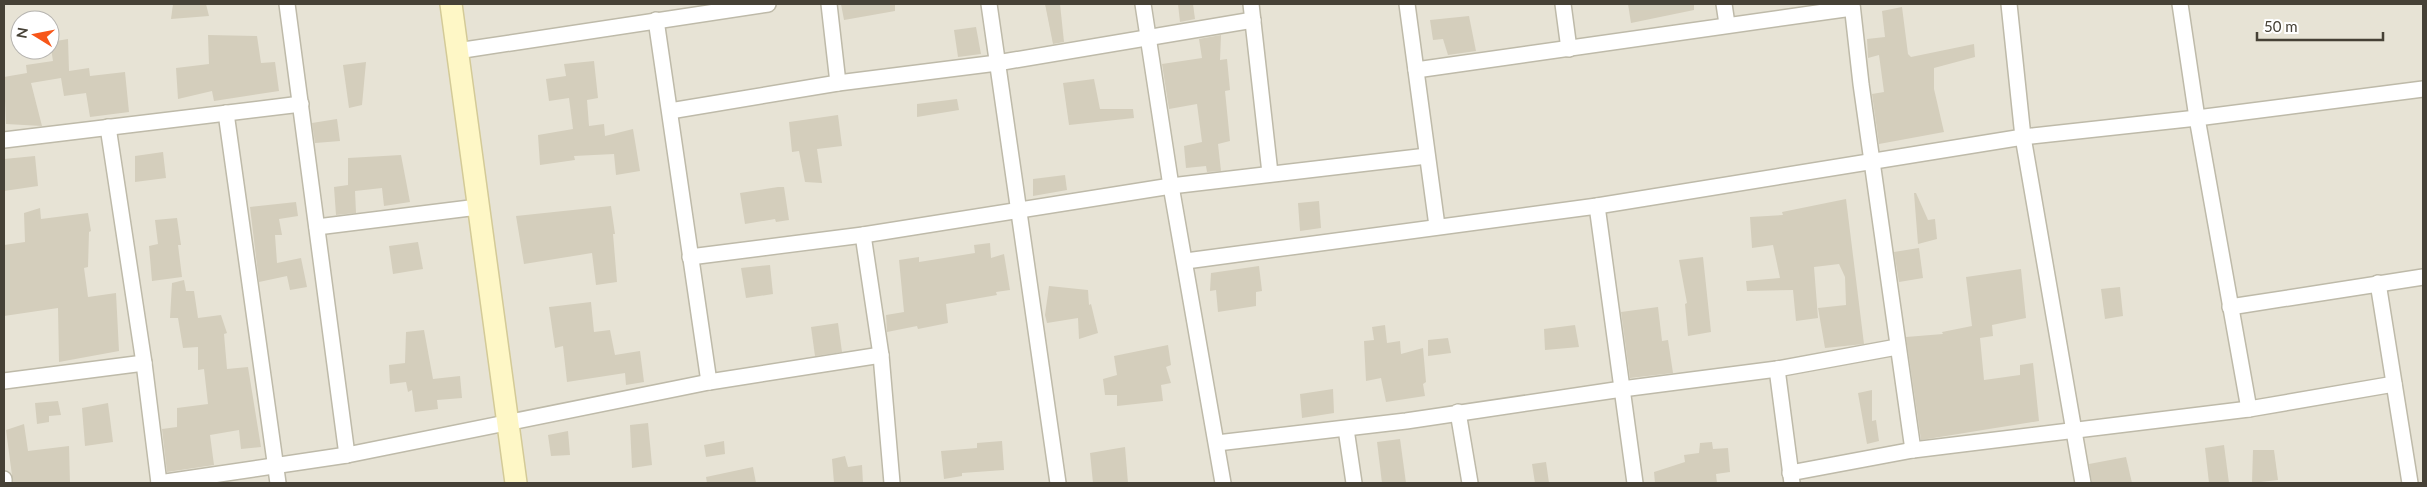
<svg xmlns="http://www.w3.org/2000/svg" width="2427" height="487" font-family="Lato,sans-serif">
	<rect width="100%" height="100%" fill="#f3f1e6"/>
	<path fill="#e7e3d5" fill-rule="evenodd" d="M 4,4 L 2423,4 L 2423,483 L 4,483 ZM 20,20 L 50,20 L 50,50 L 20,50 Z"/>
	<g fill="#d4cebc">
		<polygon points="173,4 206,4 209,16 171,19"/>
		<polygon points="841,4 895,4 895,11 844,20"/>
		<polygon points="1045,4 1060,4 1064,42 1053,44"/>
		<polygon points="1178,4 1193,4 1195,19 1180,22"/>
		<polygon points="1628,4 1694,4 1694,10 1631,23"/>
		<polygon points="1902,7 1908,54 1911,57 1974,44 1975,57 1934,68 1934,89 1944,132 1879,144 1872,94 1884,92 1879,55 1868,58 1867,39 1885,37 1882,11"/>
		<polygon points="1469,16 1476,51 1448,55 1443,39 1433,40 1430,20"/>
		<polygon points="976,27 981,54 958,57 954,30"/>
		<polygon points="208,35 257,36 261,63 275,62 279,91 214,101 212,91 178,99 176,68 209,64"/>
		<polygon points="1221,35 1220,60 1227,59 1230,90 1225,91 1230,141 1218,144 1221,171 1207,172 1206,166 1186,168 1184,146 1202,142 1197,104 1169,109 1162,64 1202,58 1199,39"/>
		<polygon points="68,39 69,71 89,68 90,76 125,72 129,112 90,117 86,93 64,96 61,78 31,83 42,126 6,124 4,77 27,73 26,65 53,61 50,42"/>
		<polygon points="594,61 598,98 587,100 589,126 604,124 605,136 633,129 640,171 616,175 614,154 574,156 575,160 540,165 538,135 573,129 569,98 549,101 546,79 566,76 564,64"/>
		<polygon points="366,62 362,105 349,108 343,65"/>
		<polygon points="1094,79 1100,109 1133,109 1134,118 1069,125 1063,83"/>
		<polygon points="957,99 959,110 917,117 917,104"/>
		<polygon points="838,115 842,146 817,149 822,183 805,182 799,151 792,152 789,122"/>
		<polygon points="337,119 340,141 315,143 312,123"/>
		<polygon points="163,152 166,178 135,182 135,156"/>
		<polygon points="401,155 410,202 384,206 382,188 355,191 356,213 336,215 334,187 348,185 348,158"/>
		<polygon points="35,156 38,186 4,191 4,159"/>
		<polygon points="1065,175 1067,190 1033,196 1033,179"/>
		<polygon points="778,187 784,187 789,220 776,222 775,219 745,224 740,193"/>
		<polygon points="1914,193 1916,193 1928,220 1935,219 1937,239 1918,244"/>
		<polygon points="1846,199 1864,344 1825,348 1818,308 1846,305 1845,277 1839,264 1814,267 1818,318 1796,321 1793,290 1747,291 1746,281 1780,278 1773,245 1752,248 1750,217 1783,215 1782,212"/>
		<polygon points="1319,201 1321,228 1300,231 1298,203"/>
		<polygon points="296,202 298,216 279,219 282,235 275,235 277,263 301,258 307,287 290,290 287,276 259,282 250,207"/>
		<polygon points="611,206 615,234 613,234 617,282 596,285 592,253 524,264 516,216"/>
		<polygon points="40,208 41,219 88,213 91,231 89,232 88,267 84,268 88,297 116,293 119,351 59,362 58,308 4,316 4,245 25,242 24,213"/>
		<polygon points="177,218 181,245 178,245 182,277 152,281 149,246 158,244 155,220"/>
		<polygon points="418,242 423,269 393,274 389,246"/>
		<polygon points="990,243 991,258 1004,254 1010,290 996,292 997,295 946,304 948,323 918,329 917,326 887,332 886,315 904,312 899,260 919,257 919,262 975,253 974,245"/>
		<polygon points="1919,248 1923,278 1899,282 1894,252"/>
		<polygon points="1703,257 1711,332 1688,336 1685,304 1687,303 1679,260"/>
		<polygon points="770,265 773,294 746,298 741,268"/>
		<polygon points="1259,266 1262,291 1256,292 1256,306 1218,312 1216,290 1210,291 1211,273"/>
		<polygon points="2021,269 2026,318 1992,325 1993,336 1980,338 1984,380 2020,375 2020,365 2033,363 2039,421 1921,440 1906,337 1943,334 1942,332 1972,326 1966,277"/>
		<polygon points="184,280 186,291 194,291 198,318 221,315 227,333 224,334 227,369 248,367 261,447 241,449 239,430 210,435 214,465 167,472 162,429 177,427 177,408 208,404 204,369 198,370 198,347 183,348 178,318 170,318 172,283"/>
		<polygon points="1049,286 1088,290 1089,305 1091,304 1098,333 1079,339 1078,318 1047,323 1045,315"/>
		<polygon points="2120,287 2123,316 2105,319 2101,289"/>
		<polygon points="591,302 594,332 610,330 615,355 640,351 644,382 626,385 625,373 567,382 563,346 555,348 549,307"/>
		<polygon points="1658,307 1662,341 1668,340 1673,373 1630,378 1621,312"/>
		<polygon points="838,323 842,352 815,356 811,327"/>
		<polygon points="1385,325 1387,343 1400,341 1401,354 1423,348 1426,382 1423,384 1425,396 1386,402 1381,378 1366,381 1364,341 1374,340 1372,327"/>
		<polygon points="1575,325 1579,347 1545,350 1544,329"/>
		<polygon points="424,330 433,379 460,376 462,398 437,400 438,409 415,412 412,390 408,392 406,382 390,384 389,365 405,363 406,332"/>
		<polygon points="1448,338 1451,353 1428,356 1428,340"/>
		<polygon points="1168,345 1171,365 1166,367 1171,383 1161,385 1163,401 1117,406 1117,395 1105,395 1103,379 1117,375 1114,356"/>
		<polygon points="1333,389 1334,413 1302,418 1300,394"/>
		<polygon points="1872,390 1872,421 1876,420 1879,441 1867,444 1858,393"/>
		<polygon points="58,401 61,415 49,416 49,422 37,424 35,403"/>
		<polygon points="108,403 113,442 85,446 82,408"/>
		<polygon points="648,423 652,465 632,468 630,425"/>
		<polygon points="24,424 28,451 69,446 70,483 13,483 6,430"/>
		<polygon points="568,431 570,455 551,456 548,435"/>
		<polygon points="1400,439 1406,483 1382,483 1377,442"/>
		<polygon points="724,441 725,454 706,457 704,445"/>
		<polygon points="1002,441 1004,470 962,473 962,476 944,479 941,451 977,448 977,443"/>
		<polygon points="1712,442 1713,449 1728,448 1730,472 1716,474 1717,483 1655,483 1654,472 1685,462 1684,455 1699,453 1700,443"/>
		<polygon points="2224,445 2229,483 2209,483 2205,448"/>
		<polygon points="1125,447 1128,483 1093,483 1090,453"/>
		<polygon points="2253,450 2274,450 2278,480 2252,483"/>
		<polygon points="845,456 848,467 862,465 863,483 834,483 832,459"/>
		<polygon points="2126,457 2132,483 2092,483 2089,464"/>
		<polygon points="1546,462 1549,483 1535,483 1532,464"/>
		<polygon points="753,467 756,483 707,483 706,477"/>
	</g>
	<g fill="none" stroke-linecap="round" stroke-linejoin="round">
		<g stroke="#bebaa9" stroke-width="18">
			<g id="street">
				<polyline points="287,4 347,455"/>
				<polyline points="829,4 838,83"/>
				<polyline points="989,4 1058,483"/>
				<polyline points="1143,4 1171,186 1223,483"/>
				<polyline points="1251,4 1270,173"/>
				<polyline points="1407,4 1437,226"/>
				<polyline points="1563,4 1569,49"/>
				<polyline points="1724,4 1727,24"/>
				<polyline points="1852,4 1861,84 1913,450"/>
				<polyline points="2009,4 2023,137 2083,483"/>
				<polyline points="2180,4 2197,118 2249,409"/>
				<polyline points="656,20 709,382"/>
				<polyline points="457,51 768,4"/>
				<polyline points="1416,70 1852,8"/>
				<polyline points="670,111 838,83 997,63 1253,20"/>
				<polyline points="226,113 278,483"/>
				<polyline points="108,127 144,363 159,483"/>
				<polyline points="4,140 301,104"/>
				<polyline points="1597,206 1635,483"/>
				<polyline points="317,227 478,207"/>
				<polyline points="863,235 881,355 892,483"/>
				<polyline points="690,257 863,235 1171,186 1427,156"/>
				<polyline points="1186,261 1597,206 2023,137 2197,118 2423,89"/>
				<polyline points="2378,283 2410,483"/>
				<polyline points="2230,307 2423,277"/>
				<polyline points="1777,369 1792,483"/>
				<polyline points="4,381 144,363"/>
				<polyline points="1458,412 1470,483"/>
				<polyline points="1346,429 1354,483"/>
				<polyline points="1217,443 1406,421 1622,389 1777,369 1897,347"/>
				<polyline points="1790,473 1913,450 2249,409 2394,384"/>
				<polyline points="4,479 4,483"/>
				<polyline points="159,483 347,455 709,382 881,355"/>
			</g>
		</g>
		<g stroke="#d3ca97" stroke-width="24">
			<polyline id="secondary" points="451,4 516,483"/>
		</g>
		<use href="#street" stroke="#fff" stroke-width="15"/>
		<use href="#secondary" stroke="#fef7c6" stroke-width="21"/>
	</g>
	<rect width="2427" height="487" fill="none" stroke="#464136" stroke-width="10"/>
	<g transform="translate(35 35) rotate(280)"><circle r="24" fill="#ffffff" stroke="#b5b3af"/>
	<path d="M0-4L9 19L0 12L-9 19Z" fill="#f75619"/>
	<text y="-8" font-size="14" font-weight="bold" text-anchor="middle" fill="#464136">N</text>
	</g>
	<path d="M2257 32v8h126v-8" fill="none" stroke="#464136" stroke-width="2.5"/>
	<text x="2264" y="32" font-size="15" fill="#464136" stroke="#ffffff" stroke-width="4" paint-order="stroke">50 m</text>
</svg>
